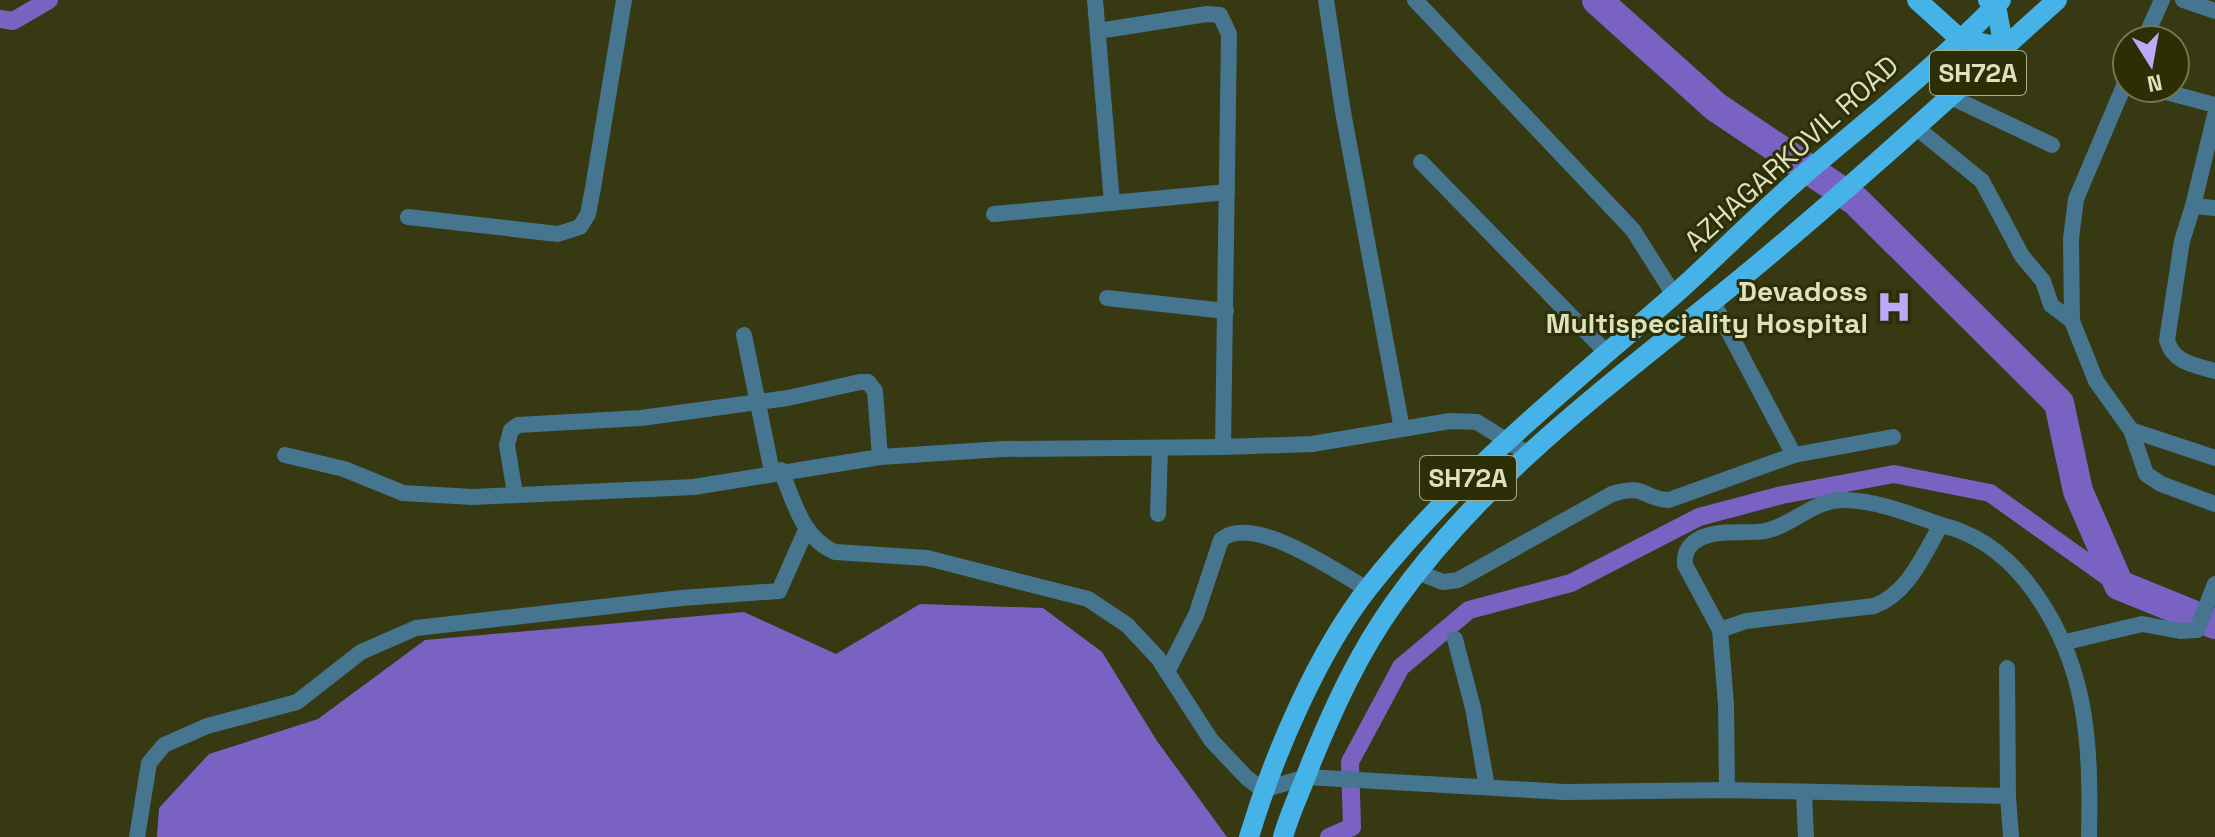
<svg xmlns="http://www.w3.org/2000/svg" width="2215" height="837" font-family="'Space Grotesk',sans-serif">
	<rect width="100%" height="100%" fill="#363911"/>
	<polygon fill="#7a62c3" points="920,604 1043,608 1102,652 1157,741 1227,837 157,837 159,808 209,754 318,719 425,640 744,612 836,654"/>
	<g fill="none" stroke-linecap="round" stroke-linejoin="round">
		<g stroke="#7a62c3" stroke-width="18">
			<polyline points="0,19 13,21 49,0"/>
			<polyline points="1329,837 1352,827 1350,762 1401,667 1469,610 1571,583 1699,517 1782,495 1894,474 1990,493 2119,585"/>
		</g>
		<polyline stroke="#7a62c3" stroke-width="30" points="1597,0 1716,107 1856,201 2059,403 2078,491 2119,585 2215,624"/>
		<g stroke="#45758f" stroke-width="16">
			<polyline points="1095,0 1112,203"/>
			<polyline points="1326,0 1343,112 1402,429"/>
			<polyline points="1415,0 1633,230 1674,295"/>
			<polyline points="2183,0 2215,11"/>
			<polyline points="1098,31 1207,14 1220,15 1229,34 1223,447 1312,444 1450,421 1477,422 1528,454"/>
			<polyline points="2144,40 2162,0"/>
			<polyline points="2151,88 2215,105"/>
			<polyline points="1953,98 2052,145"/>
			<polyline points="2215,115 2193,206 2215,208"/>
			<polyline points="1918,129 1982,181 2022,256 2043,281 2051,305 2072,321 2096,381 2131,430 2146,474 2161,484 2215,504"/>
			<polyline points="1421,162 1606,352"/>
			<path d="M 2193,206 L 2182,241 L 2167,340 C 2173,363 2195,365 2215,371"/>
			<polyline points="994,214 1227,192"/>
			<polyline points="408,217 558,234 580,227 588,214 593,188 624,0"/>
			<polyline points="1107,298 1226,311"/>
			<polyline points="1713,302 1794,455"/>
			<polyline points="2072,321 2071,239 2076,199 2126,81"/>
			<polyline points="744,335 772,472"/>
			<polyline points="2131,430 2215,458"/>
			<polyline points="285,455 344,469 403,493 473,497 694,487 880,457 1003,449 1223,447"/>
			<path d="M 781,470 C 794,502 802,538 835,552 L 927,558 L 1088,599 L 1127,625 L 1158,658 L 1211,740 L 1247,778 L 1263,790 L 1306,777 L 1565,792 L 1727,790 L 2008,796 L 2011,837"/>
			<polyline points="515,494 507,445 511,430 518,425 641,418 788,398 860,382 868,382 875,391 880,457"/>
			<polyline points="1158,514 1160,448"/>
			<path d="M 1417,572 L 1443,582 L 1458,580 L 1612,494 C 1647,483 1642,499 1669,500 L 1794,455 L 1893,437"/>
			<path d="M 1720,630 L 1685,565 C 1684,556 1686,549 1693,543 C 1712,527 1743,535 1765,531 C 1794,525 1814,499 1845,500 C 1879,501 1910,514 1941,525"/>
			<polyline points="1455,639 1473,708 1487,787"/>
			<polyline points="2066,642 2142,624 2180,631 2197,630 2215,584"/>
			<polyline points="2007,668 2008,796"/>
			<path d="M 1167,672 L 1196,615 L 1221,540 C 1252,512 1337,572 1367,589"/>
			<path d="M 1727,790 L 1726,704 L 1720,630 L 1746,621 L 1874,606 C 1909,593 1923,555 1941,525 C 1976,533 2004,554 2026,581 C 2088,660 2091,741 2089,837"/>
			<polyline points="1804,794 1806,837"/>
			<polyline points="137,837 149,763 164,745 207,726 297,702 361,652 416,628 681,598 779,591 806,530"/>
		</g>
		<g stroke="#45b3e7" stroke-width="20">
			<polyline points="1917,0 1959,38 2004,48 1996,6 1988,0"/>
			<path d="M 1249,837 C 1273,757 1317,653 1369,587 C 1457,476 1567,388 1674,295 C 1719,255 1761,211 1807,172 C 1872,117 1942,61 2001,0"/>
			<path d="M 1283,837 C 1290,812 1302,788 1311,763 C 1334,707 1359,652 1395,602 C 1492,465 1634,368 1762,261 C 1863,177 1959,88 2057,0"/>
		</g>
	</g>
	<defs>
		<g id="hospital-bare" transform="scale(2.76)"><path d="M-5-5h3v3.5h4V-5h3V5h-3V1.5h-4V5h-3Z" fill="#baaaf7" stroke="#2c2f05" stroke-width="2.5" paint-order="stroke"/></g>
	</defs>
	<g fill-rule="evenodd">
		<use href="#hospital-bare" x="1894" y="307"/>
	</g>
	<g text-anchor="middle" stroke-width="6" stroke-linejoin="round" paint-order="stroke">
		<g fill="#2c2f05" stroke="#a8ac85" stroke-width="2">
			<rect x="1930" y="51" width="96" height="44" rx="6"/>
			<rect x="1420" y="456" width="96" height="44" rx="6"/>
		</g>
		<g font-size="26" font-weight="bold" fill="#dde1bc">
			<text x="1978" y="82">SH72A</text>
			<text x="1468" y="487">SH72A</text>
		</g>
		<g font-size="28" fill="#dde1bc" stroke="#2c2f05">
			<text transform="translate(1791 153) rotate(-42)" y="10">AZHAGARKOVIL ROAD</text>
		</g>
		<g font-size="28" font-weight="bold" fill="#dde1bc" stroke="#2c2f05" text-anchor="end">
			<text x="1868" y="301">Devadoss<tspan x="1868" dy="32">Multispeciality Hospital</tspan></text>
		</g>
	</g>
	<g transform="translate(2151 64) rotate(169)"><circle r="38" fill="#2c2f05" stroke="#73764e" stroke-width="2"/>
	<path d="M0-6L14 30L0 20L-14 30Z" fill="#baaaf7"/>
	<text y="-12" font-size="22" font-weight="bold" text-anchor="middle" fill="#dde1bc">N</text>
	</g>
</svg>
